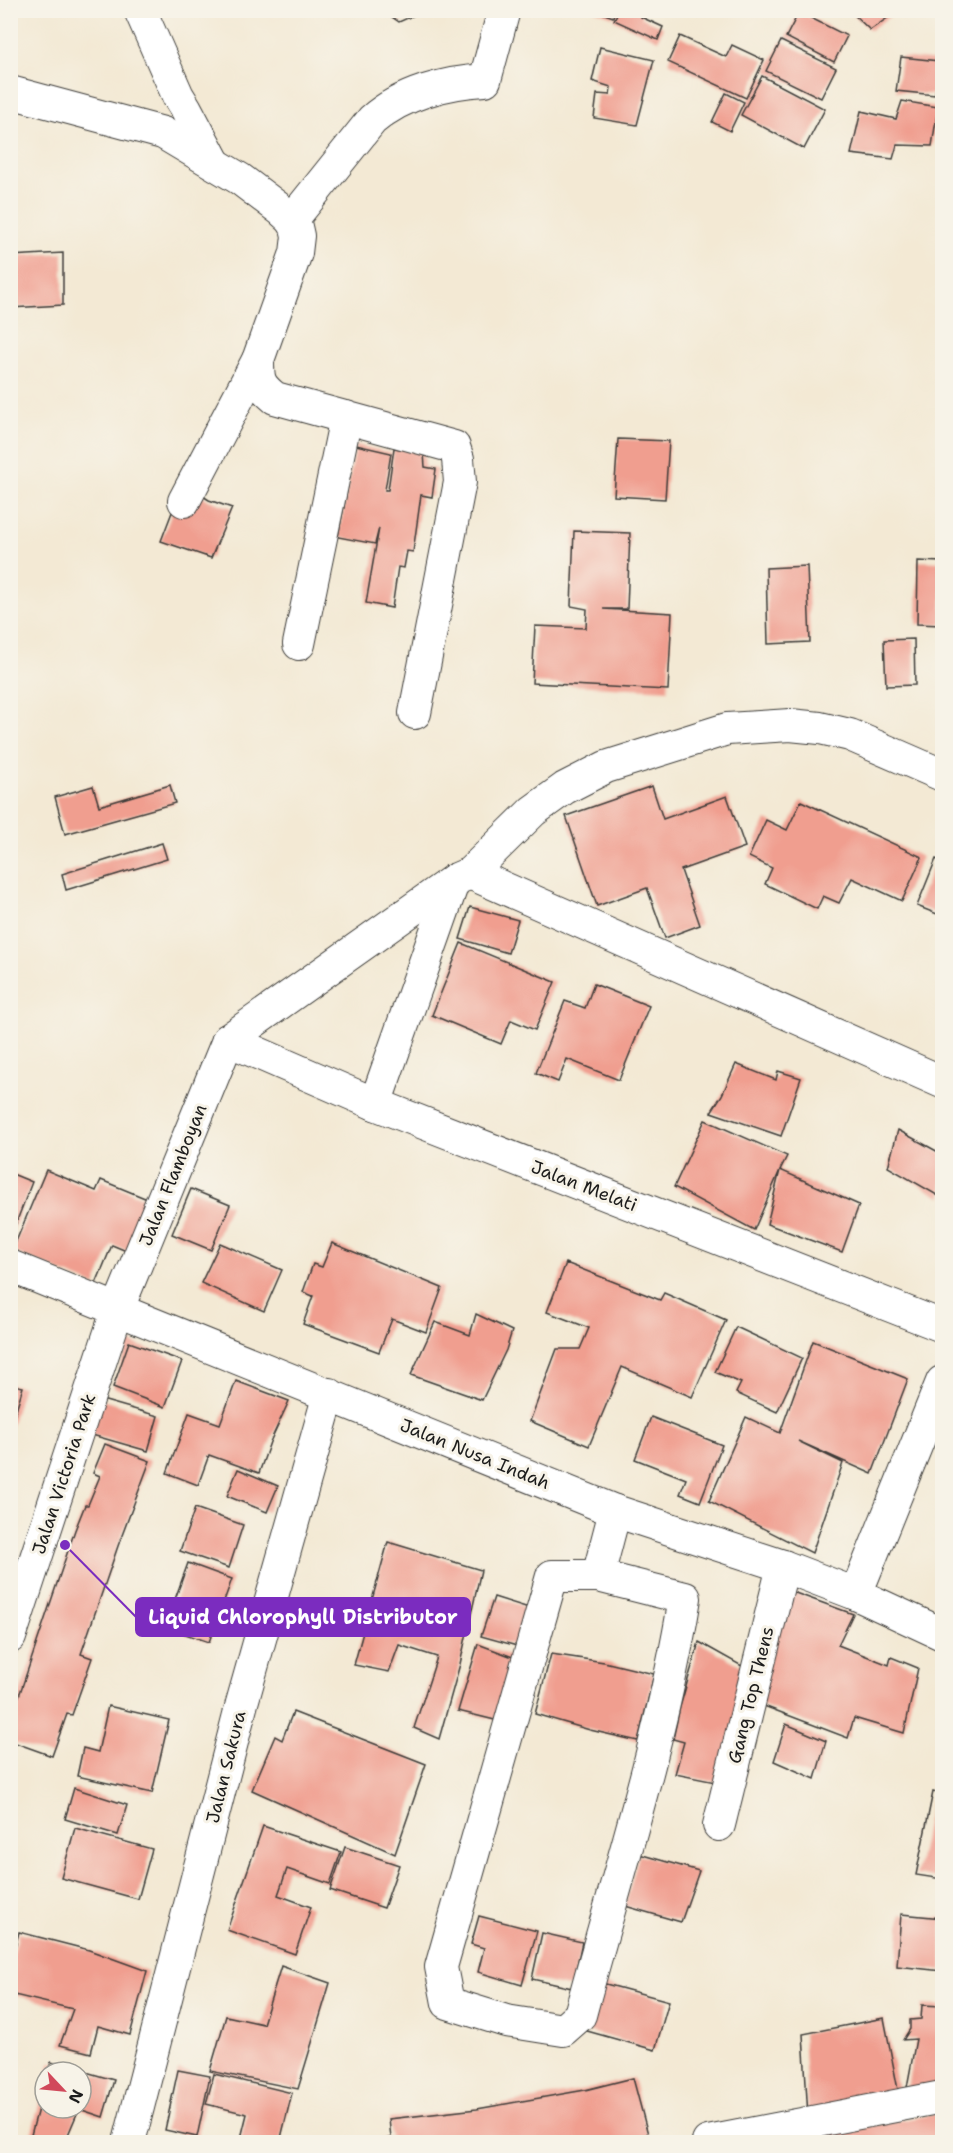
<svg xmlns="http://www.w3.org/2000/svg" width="953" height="2153" font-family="'Shantell Sans',sans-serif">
	<rect width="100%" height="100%" fill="#f7f3e8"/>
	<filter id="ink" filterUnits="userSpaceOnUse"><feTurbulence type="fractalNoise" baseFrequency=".0167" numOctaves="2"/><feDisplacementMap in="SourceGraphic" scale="12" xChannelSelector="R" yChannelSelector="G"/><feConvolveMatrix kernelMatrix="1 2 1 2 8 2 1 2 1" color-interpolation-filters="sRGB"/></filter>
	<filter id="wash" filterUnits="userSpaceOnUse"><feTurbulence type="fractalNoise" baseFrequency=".008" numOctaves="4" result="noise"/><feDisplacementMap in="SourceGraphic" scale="24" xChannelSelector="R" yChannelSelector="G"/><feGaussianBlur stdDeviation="1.35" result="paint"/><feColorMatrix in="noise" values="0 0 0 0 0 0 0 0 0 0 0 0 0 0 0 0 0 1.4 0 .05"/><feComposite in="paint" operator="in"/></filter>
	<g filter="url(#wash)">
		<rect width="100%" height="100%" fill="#f3e9d4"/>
		<g id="blocks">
			<g fill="#f09e8f">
				<polygon points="382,10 419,10 419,13 399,22"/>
				<polygon points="594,10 615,10 613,17"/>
				<polygon points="619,10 644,10 641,17 663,27 658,40 614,20"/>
				<polygon points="849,10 899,10 870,30"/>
				<polygon points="799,12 847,36 834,62 786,37"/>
				<polygon points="680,36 726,57 732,45 764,60 746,98 668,62"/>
				<polygon points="781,41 836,68 821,98 766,71"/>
				<polygon points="600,47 654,60 637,125 594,118 597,94 610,95 611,87 592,81"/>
				<polygon points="901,57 939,61 935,95 896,91"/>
				<polygon points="762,76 825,109 804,149 741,115"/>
				<polygon points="726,93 744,102 730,131 712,122"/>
				<polygon points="902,101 938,107 932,146 897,145 893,159 851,154 861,111 896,119"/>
				<polygon points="63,253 63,305 10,308 10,256"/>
				<polygon points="618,439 669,441 665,499 614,496"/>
				<polygon points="356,445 391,453 385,490 388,490 394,448 424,453 425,467 436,469 432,497 421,495 413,552 407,551 404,568 398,567 392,608 366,603 379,528 375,544 338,537"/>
				<polygon points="192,489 209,500 232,508 211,558 161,541 177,499"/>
				<polygon points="574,531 630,533 627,609 603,609 672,613 668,690 532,683 535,626 586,628 587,609 571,606"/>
				<polygon points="918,561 942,562 942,625 917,624"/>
				<polygon points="807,566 810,642 768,644 766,568"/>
				<polygon points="914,639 915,685 886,686 884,640"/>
				<polygon points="170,785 175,803 65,834 55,797 93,786 99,806"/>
				<polygon points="652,786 663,819 727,796 745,847 681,870 700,925 665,938 647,888 597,906 566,816"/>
				<polygon points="801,801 922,857 902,901 852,878 839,903 823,896 817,909 765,884 772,868 749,857 766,820 787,830"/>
				<polygon points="162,843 167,859 66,890 62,874"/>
				<polygon points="936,859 942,862 942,916 917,906"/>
				<polygon points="470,907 518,920 508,953 460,939"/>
				<polygon points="461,943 555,982 535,1030 511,1020 501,1044 432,1015"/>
				<polygon points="594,984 649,1006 619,1080 567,1059 558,1082 536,1073 565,1001 585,1008"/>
				<polygon points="736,1064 776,1080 778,1071 801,1078 781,1136 711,1112 722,1095"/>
				<polygon points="705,1120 787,1156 780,1170 859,1205 842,1252 767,1224 780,1170 754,1230 674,1187"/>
				<polygon points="898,1130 942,1154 942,1198 888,1167"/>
				<polygon points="46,1170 96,1191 101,1180 157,1203 136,1255 112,1245 95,1286 12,1251"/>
				<polygon points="10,1173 32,1182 11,1236 10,1236"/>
				<polygon points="191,1189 230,1205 211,1250 172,1234"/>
				<polygon points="220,1243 282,1270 264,1311 201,1283"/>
				<polygon points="332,1243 442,1288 426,1332 392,1319 379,1352 303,1324 313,1296 303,1292 313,1264 322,1267"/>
				<polygon points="566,1263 660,1300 664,1293 726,1320 692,1397 622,1367 589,1446 530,1421 557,1349 580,1349 589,1328 547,1312"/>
				<polygon points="476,1314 512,1331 506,1350 482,1400 411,1375 435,1322 470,1335"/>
				<polygon points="736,1327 802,1358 777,1412 736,1393 741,1383 715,1372"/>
				<polygon points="813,1341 908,1379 872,1474 798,1441 843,1463 812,1553 709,1501 746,1417 780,1433"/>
				<polygon points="129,1342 182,1361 165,1407 113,1387"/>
				<polygon points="236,1381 289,1401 270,1442 259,1473 209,1455 198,1485 167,1473 189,1413 220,1424"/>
				<polygon points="10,1384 23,1387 11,1426 10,1426"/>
				<polygon points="102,1400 158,1416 148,1451 92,1435"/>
				<polygon points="651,1417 722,1445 700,1502 680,1494 686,1479 635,1459"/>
				<polygon points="105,1444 150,1461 118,1546 81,1654 92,1658 72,1715 67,1714 52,1756 10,1741 10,1706 14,1695 19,1696 75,1530 85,1505 88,1505 100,1476 93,1473"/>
				<polygon points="238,1469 278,1486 267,1512 227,1496"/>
				<polygon points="195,1508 243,1525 229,1568 180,1551"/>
				<polygon points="388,1542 481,1570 460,1664 439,1739 414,1728 437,1657 399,1645 389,1672 354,1665"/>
				<polygon points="188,1563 232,1579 209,1642 165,1627"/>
				<polygon points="787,1590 853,1614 838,1645 889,1665 891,1657 918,1668 904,1733 854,1718 848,1738 756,1703"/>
				<polygon points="494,1597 529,1608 517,1646 481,1636"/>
				<polygon points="699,1642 751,1671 720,1783 675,1774 684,1742 673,1739 680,1707"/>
				<polygon points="478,1644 518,1659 499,1721 458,1711"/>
				<polygon points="551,1654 604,1662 654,1674 638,1741 590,1730 535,1714"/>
				<polygon points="108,1706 169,1720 152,1793 77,1776 83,1748 98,1752"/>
				<polygon points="293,1712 426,1764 395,1854 252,1790 275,1736 282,1740"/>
				<polygon points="786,1724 826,1741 815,1779 774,1761"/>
				<polygon points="74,1788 127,1805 118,1835 65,1819"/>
				<polygon points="933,1792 942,1794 942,1879 916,1875"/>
				<polygon points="263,1826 341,1852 330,1884 287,1869 278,1895 311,1907 295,1954 227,1930"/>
				<polygon points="75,1828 152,1849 138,1899 61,1878"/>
				<polygon points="345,1847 399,1865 384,1908 330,1890"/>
				<polygon points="639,1854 699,1871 681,1922 625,1906"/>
				<polygon points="901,1914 942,1918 942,1971 897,1966"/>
				<polygon points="479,1916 537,1931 522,1985 478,1972 484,1948 471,1944"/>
				<polygon points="19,1932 89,1950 147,1971 130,2035 98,2026 91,2053 60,2045 73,2009 10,1994 10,1966"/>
				<polygon points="542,1933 582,1942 572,1988 532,1979"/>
				<polygon points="281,1966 330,1983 298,2089 210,2071 226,2016 263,2024"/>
				<polygon points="602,1983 669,2001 655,2050 587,2031"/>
				<polygon points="922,2005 942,2006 942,2093 905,2098 916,2039 903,2040 910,2029 910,2020 921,2019"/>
				<polygon points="884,2018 900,2100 808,2116 803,2034"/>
				<polygon points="51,2062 114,2080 103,2117 79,2109 65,2142 31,2135 44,2086 45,2108 81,2108 81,2072 48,2072"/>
				<polygon points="178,2070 210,2076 197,2137 165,2130"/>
				<polygon points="214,2074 292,2093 280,2142 240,2142 247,2114 206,2104"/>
				<polygon points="633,2078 649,2138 633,2142 365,2142 391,2138 389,2119 477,2109 585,2090"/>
				<polygon points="942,2113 942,2142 797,2142 814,2136"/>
			</g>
		</g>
	</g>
	<g filter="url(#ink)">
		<use href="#blocks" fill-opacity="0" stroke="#3c3b38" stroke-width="1.5"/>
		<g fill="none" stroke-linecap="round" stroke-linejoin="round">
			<g stroke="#3c3b38" stroke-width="34">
				<g id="street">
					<polyline points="140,10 178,96 186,109 214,162"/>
					<path d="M 10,92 L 163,133 L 240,179 L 281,210 L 292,220 L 296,227 L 298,236 L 296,253 L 258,360 C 258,381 259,385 275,398 L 454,447 L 458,459 L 460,482 L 415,713"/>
					<path d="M 292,220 L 372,120 C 401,94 446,82 485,80 L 504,10"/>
					<polyline points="184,501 258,360"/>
					<polyline points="299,644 346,417"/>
					<polyline points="470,873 942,1082"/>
					<polyline points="228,1040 454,880 470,873 533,811 565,788 606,767 727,729 790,725 820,728 850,735 942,775"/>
					<polyline points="228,1040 375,1104 942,1326"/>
					<polyline points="375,1104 454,880"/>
					<polyline points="10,1266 615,1511 783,1566 856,1594 942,1634"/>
					<path d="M 598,1576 L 685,1598 C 662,1739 617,1877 580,2015 L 563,2030 L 506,2021 L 448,2003 L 441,1967 L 552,1576 L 598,1576 L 615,1511"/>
					<polyline points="856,1594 942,1382"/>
					<polyline points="10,1637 117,1311 228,1040"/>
					<polyline points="719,1825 783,1566"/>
					<polyline points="129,2142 242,1703 329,1394"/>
					<polyline points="708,2142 942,2097"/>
				</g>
			</g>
			<use href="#street" stroke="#fff" stroke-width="32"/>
		</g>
	</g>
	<g text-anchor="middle" stroke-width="6" stroke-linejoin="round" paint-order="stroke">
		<g font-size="18" fill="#1c1c1c" stroke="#f7f3e8">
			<text transform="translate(173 1175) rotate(-68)" y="6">Jalan Flamboyan</text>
			<text transform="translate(584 1186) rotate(21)" y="6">Jalan Melati</text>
			<text transform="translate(475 1454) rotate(22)" y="6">Jalan Nusa Indah</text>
			<text transform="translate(64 1474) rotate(-72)" y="6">Jalan Victoria Park</text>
			<text transform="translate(751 1695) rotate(-76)" y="6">Gang Top Thens</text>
			<text transform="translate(226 1767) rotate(-76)" y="6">Jalan Sakura</text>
		</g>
	</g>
	<path fill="none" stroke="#7b2cbf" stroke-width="2" d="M65 1545L136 1617"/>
	<circle fill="#7b2cbf" stroke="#f7f3e8" stroke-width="2" cx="65" cy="1545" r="6"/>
	<rect fill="#7b2cbf" stroke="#7b2cbf" stroke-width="2" x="136" y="1598" width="334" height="38" rx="6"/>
	<g font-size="20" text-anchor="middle" font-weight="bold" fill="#fff">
		<text x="303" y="1624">Liquid Chlorophyll Distributor</text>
	</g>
	<rect width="953" height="2153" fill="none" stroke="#f7f3e8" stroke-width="36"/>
	<g transform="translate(63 2090) rotate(116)"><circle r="28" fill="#f7f3e8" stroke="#9f9d96" stroke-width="1.5"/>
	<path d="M0-4.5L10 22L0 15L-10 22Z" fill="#d1495b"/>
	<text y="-9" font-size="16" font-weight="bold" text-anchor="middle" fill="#1c1c1c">N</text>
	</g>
</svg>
